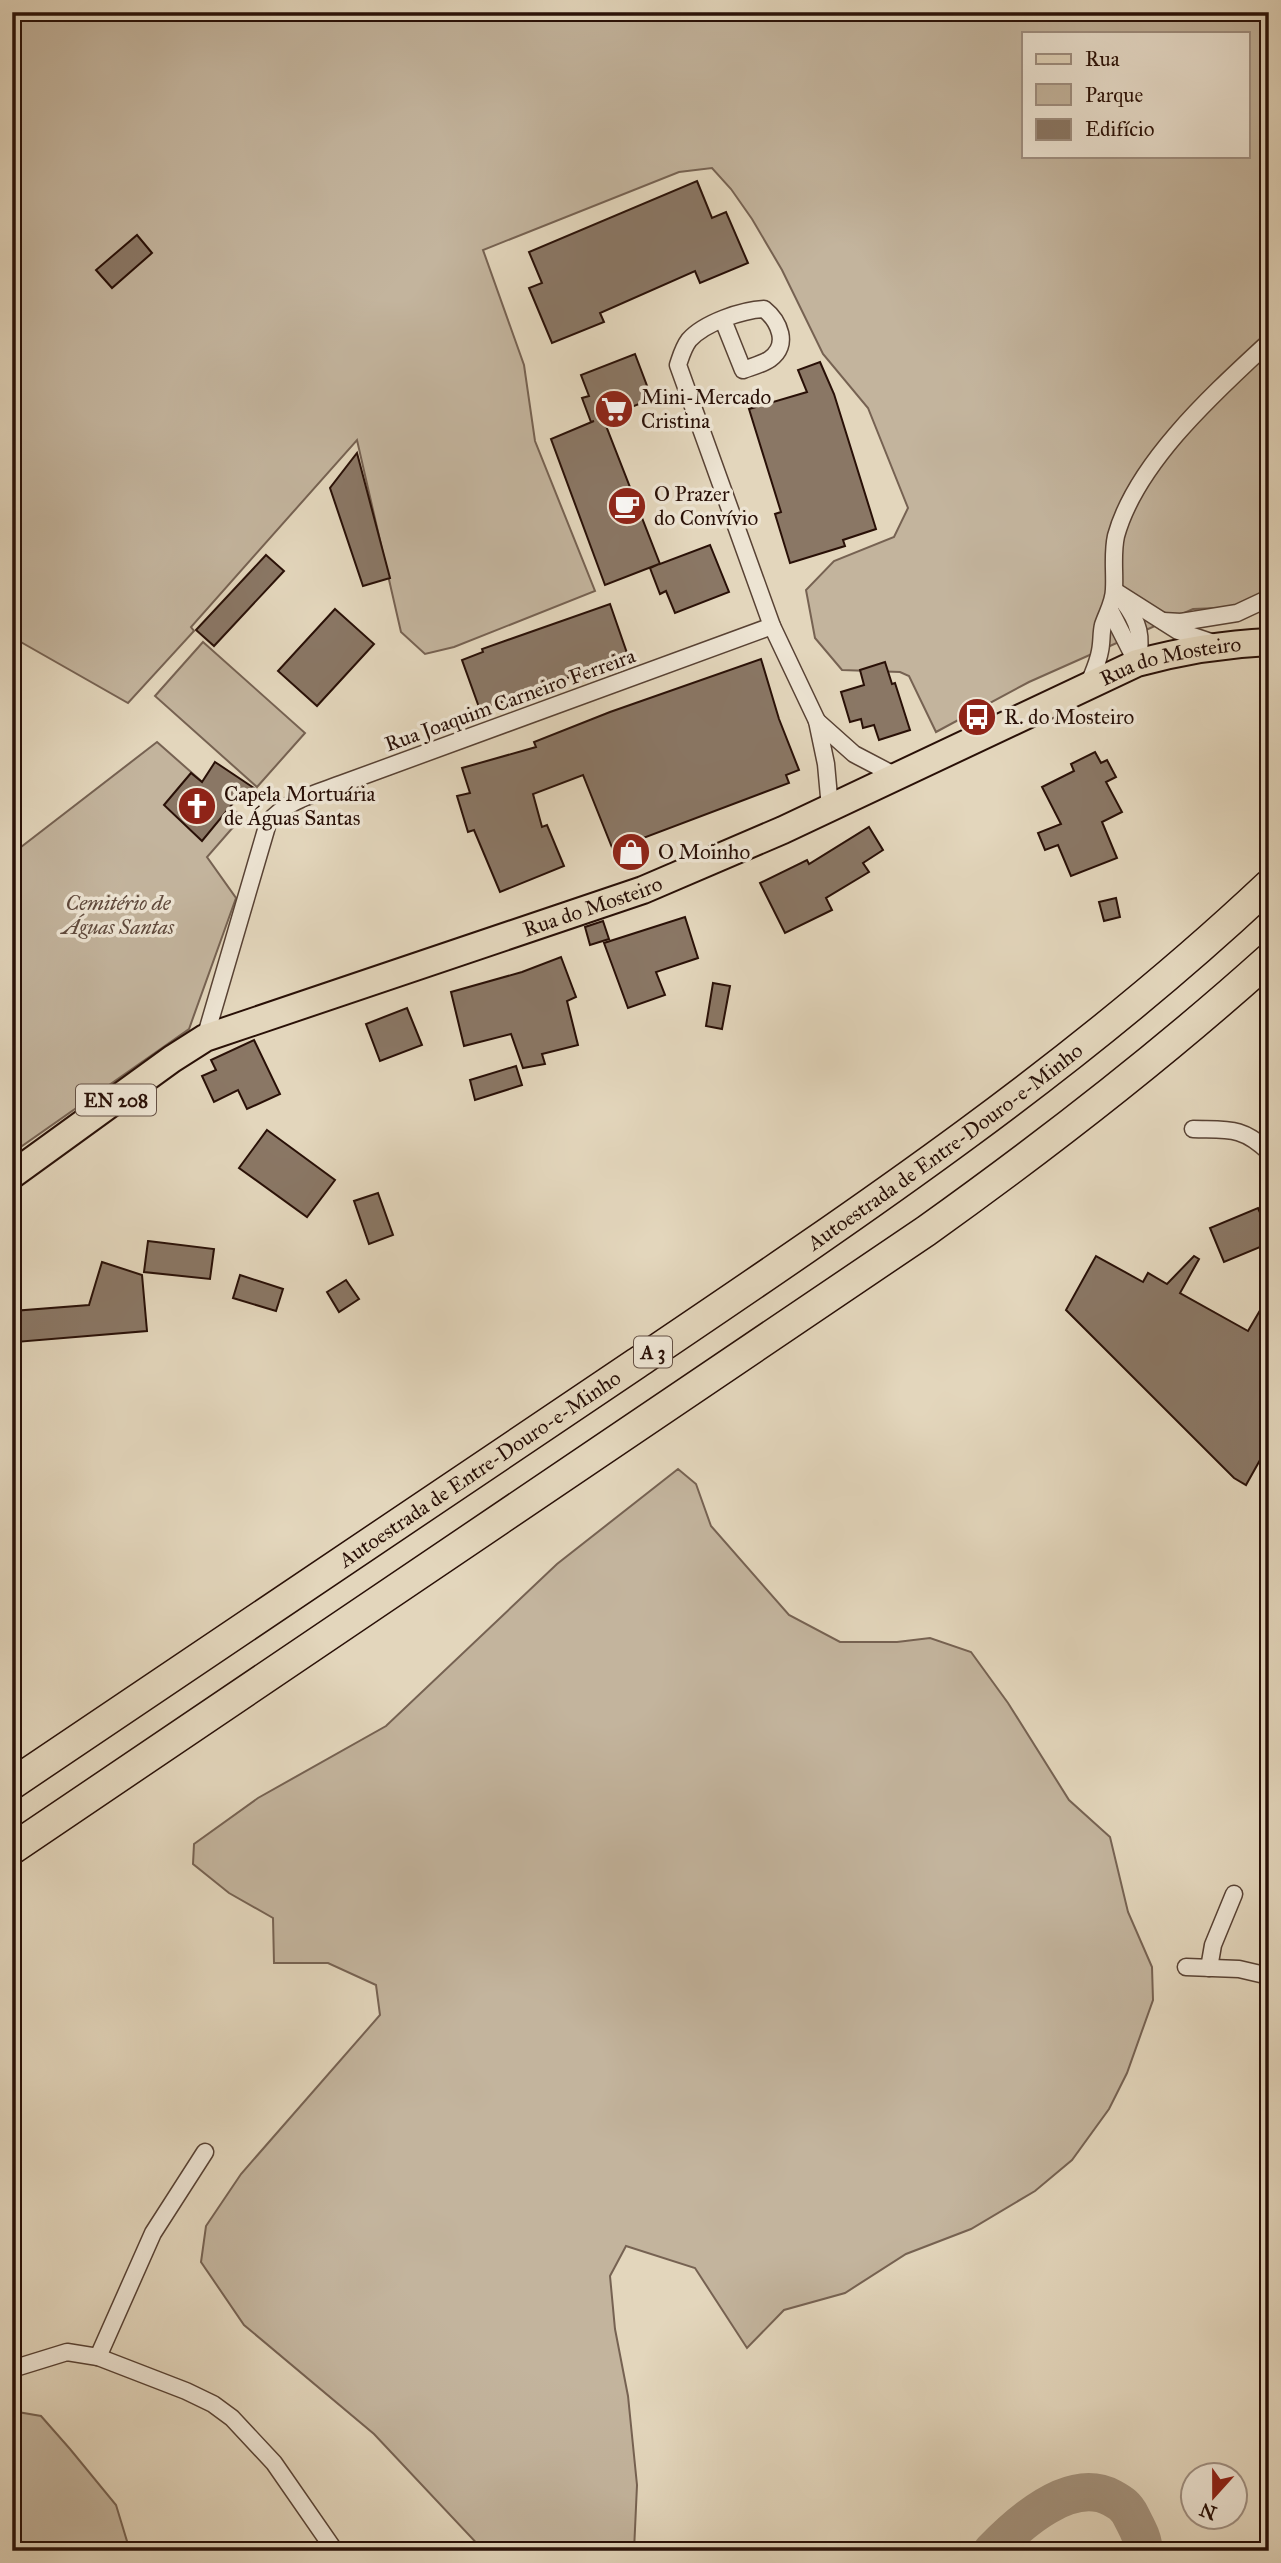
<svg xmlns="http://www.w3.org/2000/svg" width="1281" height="2563" font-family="'IM FELL Great Primer',serif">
	<rect width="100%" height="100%" fill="#e3d6bc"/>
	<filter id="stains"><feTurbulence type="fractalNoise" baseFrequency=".00286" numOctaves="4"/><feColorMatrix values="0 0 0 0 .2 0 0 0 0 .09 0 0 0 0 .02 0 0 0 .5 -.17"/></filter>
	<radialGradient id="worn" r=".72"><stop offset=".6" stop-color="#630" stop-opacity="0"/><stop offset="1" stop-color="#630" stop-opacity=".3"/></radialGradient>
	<g fill="#c3b49d" stroke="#766252" stroke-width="2" fill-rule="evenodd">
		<path d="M 12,12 L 1269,12 L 1269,606 L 1193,609 L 1029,682 L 936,732 L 909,676 L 900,672 L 842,670 L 815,638 L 806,590 L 834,561 L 894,537 L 908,508 L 868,408 L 823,354 L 782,270 L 752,219 L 731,189 L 712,168 L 679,172 L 483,250 L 524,365 L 535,441 L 595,591 L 454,647 L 425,654 L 401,632 L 357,440 L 191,627 L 194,631 L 128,703 L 12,637 ZM 1024,33 L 1248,33 L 1248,156 L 1024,156 Z"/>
		<polygon points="203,642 305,733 257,787 155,696"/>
		<polygon points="157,742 242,817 207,857 236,898 189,1029 12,1153 12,854"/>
		<polygon points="678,1469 696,1484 711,1526 789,1615 840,1642 897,1642 930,1638 971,1652 1008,1703 1069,1800 1110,1837 1128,1912 1152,1967 1153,2000 1127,2073 1109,2109 1072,2160 1035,2191 971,2229 906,2254 845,2293 784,2310 747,2348 695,2268 626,2246 610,2276 615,2329 628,2396 637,2485 634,2551 484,2551 374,2434 244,2325 201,2262 206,2226 241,2174 380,2015 376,1985 328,1963 274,1963 273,1918 229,1893 193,1864 194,1844 258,1798 386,1726 557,1564"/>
		<polygon points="12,2411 41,2416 70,2449 116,2505 130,2551 12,2551"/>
	</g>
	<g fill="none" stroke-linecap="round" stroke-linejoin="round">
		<path stroke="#a4937e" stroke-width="38" d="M 992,2551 C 1019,2523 1071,2476 1112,2498 C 1121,2503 1126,2506 1131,2516 C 1137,2528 1143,2537 1144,2551"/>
	</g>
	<g fill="#8a7765" stroke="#291007" stroke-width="2">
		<polygon points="697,181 712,218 726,212 748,263 700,283 695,271 600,313 604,322 552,343 529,288 542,283 529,252"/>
		<polygon points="137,235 152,253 112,288 96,270"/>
		<polygon points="635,354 652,399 603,418 660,564 710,545 729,592 675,613 666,591 660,594 650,568 659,564 605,585 551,439 594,421 591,422 582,398 589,396 581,375"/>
		<polygon points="820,362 834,394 876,529 843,540 845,546 790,563 775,514 781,512 749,409 807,392 798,370"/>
		<polygon points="357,453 390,578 363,586 330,488"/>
		<polygon points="266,555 284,571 214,646 196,630"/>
		<polygon points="610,604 628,656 480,710 462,660 483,652 482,649"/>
		<polygon points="335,609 374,644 317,706 278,671"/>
		<polygon points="761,659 779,719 799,770 786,775 789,783 643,838 646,846 617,860 583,775 533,794 542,827 547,825 564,866 500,892 474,830 468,832 457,796 470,793 462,768 536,747 534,742 610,712"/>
		<polygon points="885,662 892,684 895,683 910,730 879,740 874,725 863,728 861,719 850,722 841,692 864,685 860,670"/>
		<polygon points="1095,752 1101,763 1107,760 1116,777 1106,782 1122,812 1102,822 1117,858 1071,876 1058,845 1045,850 1038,833 1061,824 1042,787 1074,771 1071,764"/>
		<polygon points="215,762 260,792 251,806 238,797 202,841 164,805 191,773 202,782"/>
		<polygon points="869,827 883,850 863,863 869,872 826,898 832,910 785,933 760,883 807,860 809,864"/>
		<polygon points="1116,898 1120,917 1104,921 1099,902"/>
		<polygon points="685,917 698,958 656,972 665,995 628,1008 604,943"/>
		<polygon points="603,921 609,939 590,945 585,927"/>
		<polygon points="561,957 576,997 567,1001 578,1045 542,1054 545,1064 523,1068 511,1034 464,1046 451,992 522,972"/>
		<polygon points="713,983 730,986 722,1029 706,1026"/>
		<polygon points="407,1008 422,1045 380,1061 366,1024"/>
		<polygon points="254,1040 280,1094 247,1109 238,1090 214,1102 202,1076 216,1070 211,1060"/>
		<polygon points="516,1066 522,1085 475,1100 470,1080"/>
		<polygon points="267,1130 335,1180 307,1217 239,1168"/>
		<polygon points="378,1193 393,1235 369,1244 354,1201"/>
		<polygon points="1258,1208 1268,1231 1261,1234 1265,1245 1224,1262 1210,1228"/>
		<polygon points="148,1241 214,1249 210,1279 144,1272"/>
		<polygon points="1096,1256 1143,1282 1148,1273 1167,1284 1194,1256 1199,1259 1180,1293 1248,1331 1269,1295 1269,1444 1246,1485 1234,1478 1066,1310"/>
		<polygon points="102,1262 142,1275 147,1331 16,1342 13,1311 89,1305"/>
		<polygon points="240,1275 283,1289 276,1311 233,1298"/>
		<polygon points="346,1280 359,1299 339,1312 327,1292"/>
	</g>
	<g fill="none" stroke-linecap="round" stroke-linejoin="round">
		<g stroke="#584234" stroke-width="19">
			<g id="minor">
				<path d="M 723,320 L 743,370 C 751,367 763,364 770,359 C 790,345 779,321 764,309 C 742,310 704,323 689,340 C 683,348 681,356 678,365 L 772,626 L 817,721"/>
				<polyline points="1115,591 1178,631 1214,643"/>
				<path d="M 1123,601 C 1139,622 1143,637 1137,663"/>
				<polyline points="1110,610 1137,663"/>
				<polyline points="1163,621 1181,622 1237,613 1269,598"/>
				<path d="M 1088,686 C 1092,675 1098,663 1100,651 C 1102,642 1101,633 1103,625 C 1107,613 1114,602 1114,589 C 1115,572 1112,554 1116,536 C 1136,463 1214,393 1269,342"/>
				<polyline points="830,808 826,764 817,721 854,754 896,776"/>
				<path d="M 205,1038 L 268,823 C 285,801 317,793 341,784 L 772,626"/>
				<path d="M 1193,1129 C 1228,1130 1242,1126 1269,1152"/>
				<polyline points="1186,1967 1239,1969 1269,1976"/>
				<polyline points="1209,1968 1213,1945 1234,1894"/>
				<polyline points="98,2357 153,2233 205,2152"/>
				<polyline points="12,2369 67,2352 98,2357 186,2391 213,2404 232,2418 274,2463 335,2551"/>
			</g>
		</g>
		<g stroke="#291007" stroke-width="30">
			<g id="primary">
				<path id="s1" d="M 12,1175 L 172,1059 L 205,1038 L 643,890 L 783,830 L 1137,663 C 1181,651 1223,644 1269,642"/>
			</g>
		</g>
		<g stroke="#291007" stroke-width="33">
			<g id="motorway">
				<path id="s2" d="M 12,1784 C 221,1644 429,1503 637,1363 C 856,1215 1076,1067 1269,885"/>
				<path d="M 12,1849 L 926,1231 C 1045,1146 1160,1057 1269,959"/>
			</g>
		</g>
		<use href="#minor" stroke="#ede4d3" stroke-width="16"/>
		<use href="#primary" stroke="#e3d6bc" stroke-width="26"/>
		<use href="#motorway" stroke="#e3d6bc" stroke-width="30"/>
	</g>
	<defs>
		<g id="supermarket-disc" transform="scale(2.0125)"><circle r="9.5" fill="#8f2418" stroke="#ede4d3"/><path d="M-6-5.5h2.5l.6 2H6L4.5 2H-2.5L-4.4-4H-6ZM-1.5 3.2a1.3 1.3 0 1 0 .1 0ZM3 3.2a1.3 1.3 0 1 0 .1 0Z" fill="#fff"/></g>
		<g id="cafe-disc" transform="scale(2.0125)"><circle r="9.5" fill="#8f2418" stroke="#ede4d3"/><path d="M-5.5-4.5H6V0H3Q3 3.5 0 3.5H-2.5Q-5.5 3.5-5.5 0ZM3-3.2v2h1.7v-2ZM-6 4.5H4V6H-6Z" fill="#fff"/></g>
		<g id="bus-disc" transform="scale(2.0125)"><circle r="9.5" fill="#8f2418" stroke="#ede4d3"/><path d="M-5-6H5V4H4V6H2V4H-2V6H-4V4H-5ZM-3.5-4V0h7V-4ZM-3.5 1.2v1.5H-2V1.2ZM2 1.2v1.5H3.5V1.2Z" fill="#fff"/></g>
		<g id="church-disc" transform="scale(2.0125)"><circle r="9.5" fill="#8f2418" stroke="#ede4d3"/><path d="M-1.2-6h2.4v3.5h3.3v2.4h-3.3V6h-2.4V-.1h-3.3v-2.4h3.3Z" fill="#fff"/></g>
		<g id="shop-disc" transform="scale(2.0125)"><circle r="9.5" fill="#8f2418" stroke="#ede4d3"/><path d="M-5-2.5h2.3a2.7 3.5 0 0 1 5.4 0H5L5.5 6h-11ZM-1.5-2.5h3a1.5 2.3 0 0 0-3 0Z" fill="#fff"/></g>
	</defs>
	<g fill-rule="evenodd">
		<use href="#supermarket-disc" x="614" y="409"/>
		<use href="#cafe-disc" x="627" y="506"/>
		<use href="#bus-disc" x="977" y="717"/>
		<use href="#church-disc" x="197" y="806"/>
		<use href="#shop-disc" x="631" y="852"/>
	</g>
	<g text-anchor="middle" stroke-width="7" stroke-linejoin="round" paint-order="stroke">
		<g fill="#ede4d3" stroke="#645044" stroke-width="2">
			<rect x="76" y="1084.5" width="80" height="31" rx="5"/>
			<rect x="634" y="1336.5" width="38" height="31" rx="5"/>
		</g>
		<g font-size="19" font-weight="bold" fill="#291007">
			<text x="116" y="1107">EN 208</text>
			<text x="653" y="1359">A 3</text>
		</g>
		<g font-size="21" fill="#291007" stroke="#ede4d3" text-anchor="start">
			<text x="641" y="404">Mini-Mercado<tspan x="641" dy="24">Cristina</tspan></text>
			<text x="654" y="501">O Prazer<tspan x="654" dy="24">do Convívio</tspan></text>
			<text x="1004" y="724">R. do Mosteiro</text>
			<text x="224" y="801">Capela Mortuária<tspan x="224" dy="24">de Águas Santas</tspan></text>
			<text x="658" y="859">O Moinho</text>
		</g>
		<g font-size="21" fill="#291007" stroke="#ede4d3">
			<text dy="7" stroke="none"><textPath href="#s1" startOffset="1276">Rua do Mosteiro</textPath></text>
			<text transform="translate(510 700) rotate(-20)" y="7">Rua Joaquim Carneiro Ferreira</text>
			<text dy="7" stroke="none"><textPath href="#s1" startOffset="646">Rua do Mosteiro</textPath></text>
			<text dy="7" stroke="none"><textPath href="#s2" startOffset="1130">Autoestrada de Entre-Douro-e-Minho</textPath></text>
			<text dy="7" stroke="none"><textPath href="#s2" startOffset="564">Autoestrada de Entre-Douro-e-Minho</textPath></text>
		</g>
		<g font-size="21" font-style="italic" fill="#5f493c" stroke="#ede4d3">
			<text x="118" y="910">Cemitério de<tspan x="118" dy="24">Águas Santas</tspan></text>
		</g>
	</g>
	<rect width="1281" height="2563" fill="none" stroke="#e3d6bc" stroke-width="42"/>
	<rect x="14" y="14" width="1253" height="2535" fill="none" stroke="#291007" stroke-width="3.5"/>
	<rect x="21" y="21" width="1239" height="2521" fill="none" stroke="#291007" stroke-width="2"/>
	<rect x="1022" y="32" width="228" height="126" fill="#ede4d3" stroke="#9f8f81" stroke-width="2"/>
	<rect x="1036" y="54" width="35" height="10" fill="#e3d6bc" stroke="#9f8f81" stroke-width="2"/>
	<text x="1085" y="66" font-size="21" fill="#291007">Rua</text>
	<rect x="1036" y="84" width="35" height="21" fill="#c3b49d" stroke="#9f8f81" stroke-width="2"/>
	<text x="1085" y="102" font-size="21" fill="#291007">Parque</text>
	<rect x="1036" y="119" width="35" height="21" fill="#8a7765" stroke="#9f8f81" stroke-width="2"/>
	<text x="1085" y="136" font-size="21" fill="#291007">Edifício</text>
	<g transform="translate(1214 2496) rotate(201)"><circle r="33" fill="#ede4d3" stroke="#9f8f81" stroke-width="2"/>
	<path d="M0-5L12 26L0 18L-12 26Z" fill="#8f2418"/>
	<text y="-10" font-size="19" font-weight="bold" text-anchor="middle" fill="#291007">N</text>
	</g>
	<rect width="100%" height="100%" filter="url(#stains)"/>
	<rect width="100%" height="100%" fill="url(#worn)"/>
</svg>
